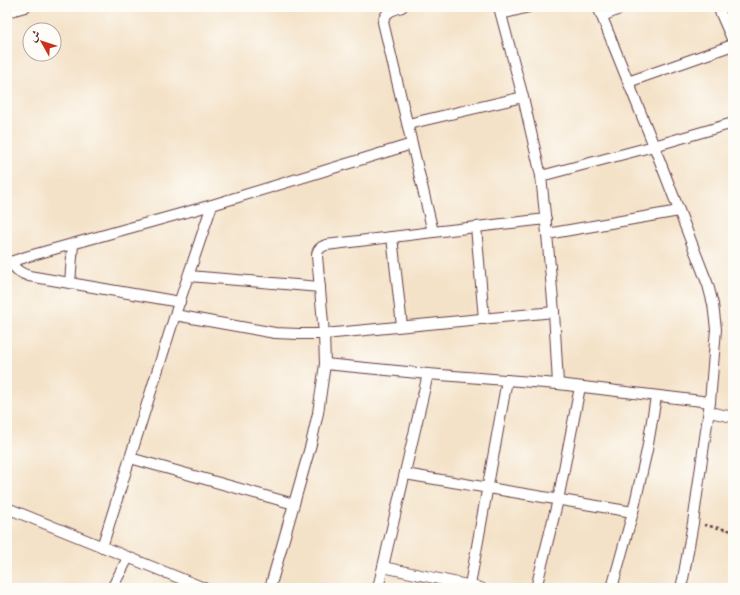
<svg xmlns="http://www.w3.org/2000/svg" width="740" height="595" font-family="'IM FELL Double Pica',Amiri,serif">
	<rect width="100%" height="100%" fill="#fdfcf7"/>
	<filter id="ink" filterUnits="userSpaceOnUse"><feTurbulence type="fractalNoise" baseFrequency=".025" numOctaves="2"/><feDisplacementMap in="SourceGraphic" scale="8" xChannelSelector="R" yChannelSelector="G"/><feConvolveMatrix kernelMatrix="1 2 1 2 8 2 1 2 1" color-interpolation-filters="sRGB"/></filter>
	<filter id="wash" filterUnits="userSpaceOnUse"><feTurbulence type="fractalNoise" baseFrequency=".012" numOctaves="4" result="noise"/><feDisplacementMap in="SourceGraphic" scale="16" xChannelSelector="R" yChannelSelector="G"/><feGaussianBlur stdDeviation="0.9" result="paint"/><feColorMatrix in="noise" values="0 0 0 0 0 0 0 0 0 0 0 0 0 0 0 0 0 1.4 0 .05"/><feComposite in="paint" operator="in"/></filter>
	<g filter="url(#wash)">
		<rect width="100%" height="100%" fill="#f4e2c8"/>
	</g>
	<g filter="url(#ink)">
		<g fill="none" stroke-linecap="round" stroke-linejoin="round">
			<g stroke="#643c43" stroke-width="12">
				<g id="minor">
					<path d="M 402,7 C 392,10 386,11 383,22 L 433,232"/>
					<polyline points="499,7 523,97 541,176 547,234 554,312 558,384"/>
					<polyline points="598,7 654,146 708,285 713,304 716,329 710,402 693,523 683,579 681,588"/>
					<polyline points="718,7 733,41"/>
					<polyline points="7,12 25,7"/>
					<polyline points="501,14 529,7"/>
					<polyline points="602,16 625,7"/>
					<polyline points="628,82 733,45"/>
					<polyline points="408,124 523,97"/>
					<polyline points="541,176 654,146 733,123"/>
					<polyline points="476,227 484,319"/>
					<polyline points="547,234 679,211"/>
					<polyline points="392,237 402,326"/>
					<path d="M 10,262 C 17,270 19,273 29,276 L 180,302"/>
					<polyline points="7,263 29,256 212,205 412,144"/>
					<polyline points="189,276 320,287"/>
					<polyline points="70,283 73,244"/>
					<polyline points="175,315 275,333 299,334 324,334 554,312"/>
					<polyline points="325,364 428,374 558,384 710,402"/>
					<polyline points="709,412 733,417"/>
					<polyline points="130,458 294,504"/>
					<polyline points="405,474 633,512"/>
					<polyline points="7,508 204,588"/>
					<polyline points="102,547 175,315 212,205"/>
					<polyline points="383,567 481,588"/>
					<polyline points="470,585 507,380"/>
					<polyline points="112,588 128,558"/>
					<path d="M 270,588 L 311,444 L 318,413 L 325,364 L 324,334 L 317,256 C 317,250 320,247 326,245 L 433,232 L 546,219"/>
					<polyline points="378,588 428,374"/>
					<polyline points="536,588 558,500 580,387"/>
					<polyline points="612,588 633,512 647,450 656,397"/>
				</g>
			</g>
			<polyline stroke="#643c43" stroke-width="2.5" stroke-dasharray="3 3" stroke-linecap="butt" points="704,525 733,531"/>
			<use href="#minor" stroke="#fff" stroke-width="10"/>
		</g>
	</g>
	<rect width="740" height="595" fill="none" stroke="#fdfcf7" stroke-width="24"/>
	<g transform="translate(42 42) rotate(309)"><circle r="19" fill="#fdfcf7" stroke="#b5a4a5"/>
	<path d="M0-3L7 15L0 10L-7 15Z" fill="#c8321e"/>
	<text y="-6" font-size="11" font-weight="bold" text-anchor="middle" fill="#4a1f2b">ش</text>
	</g>
</svg>
